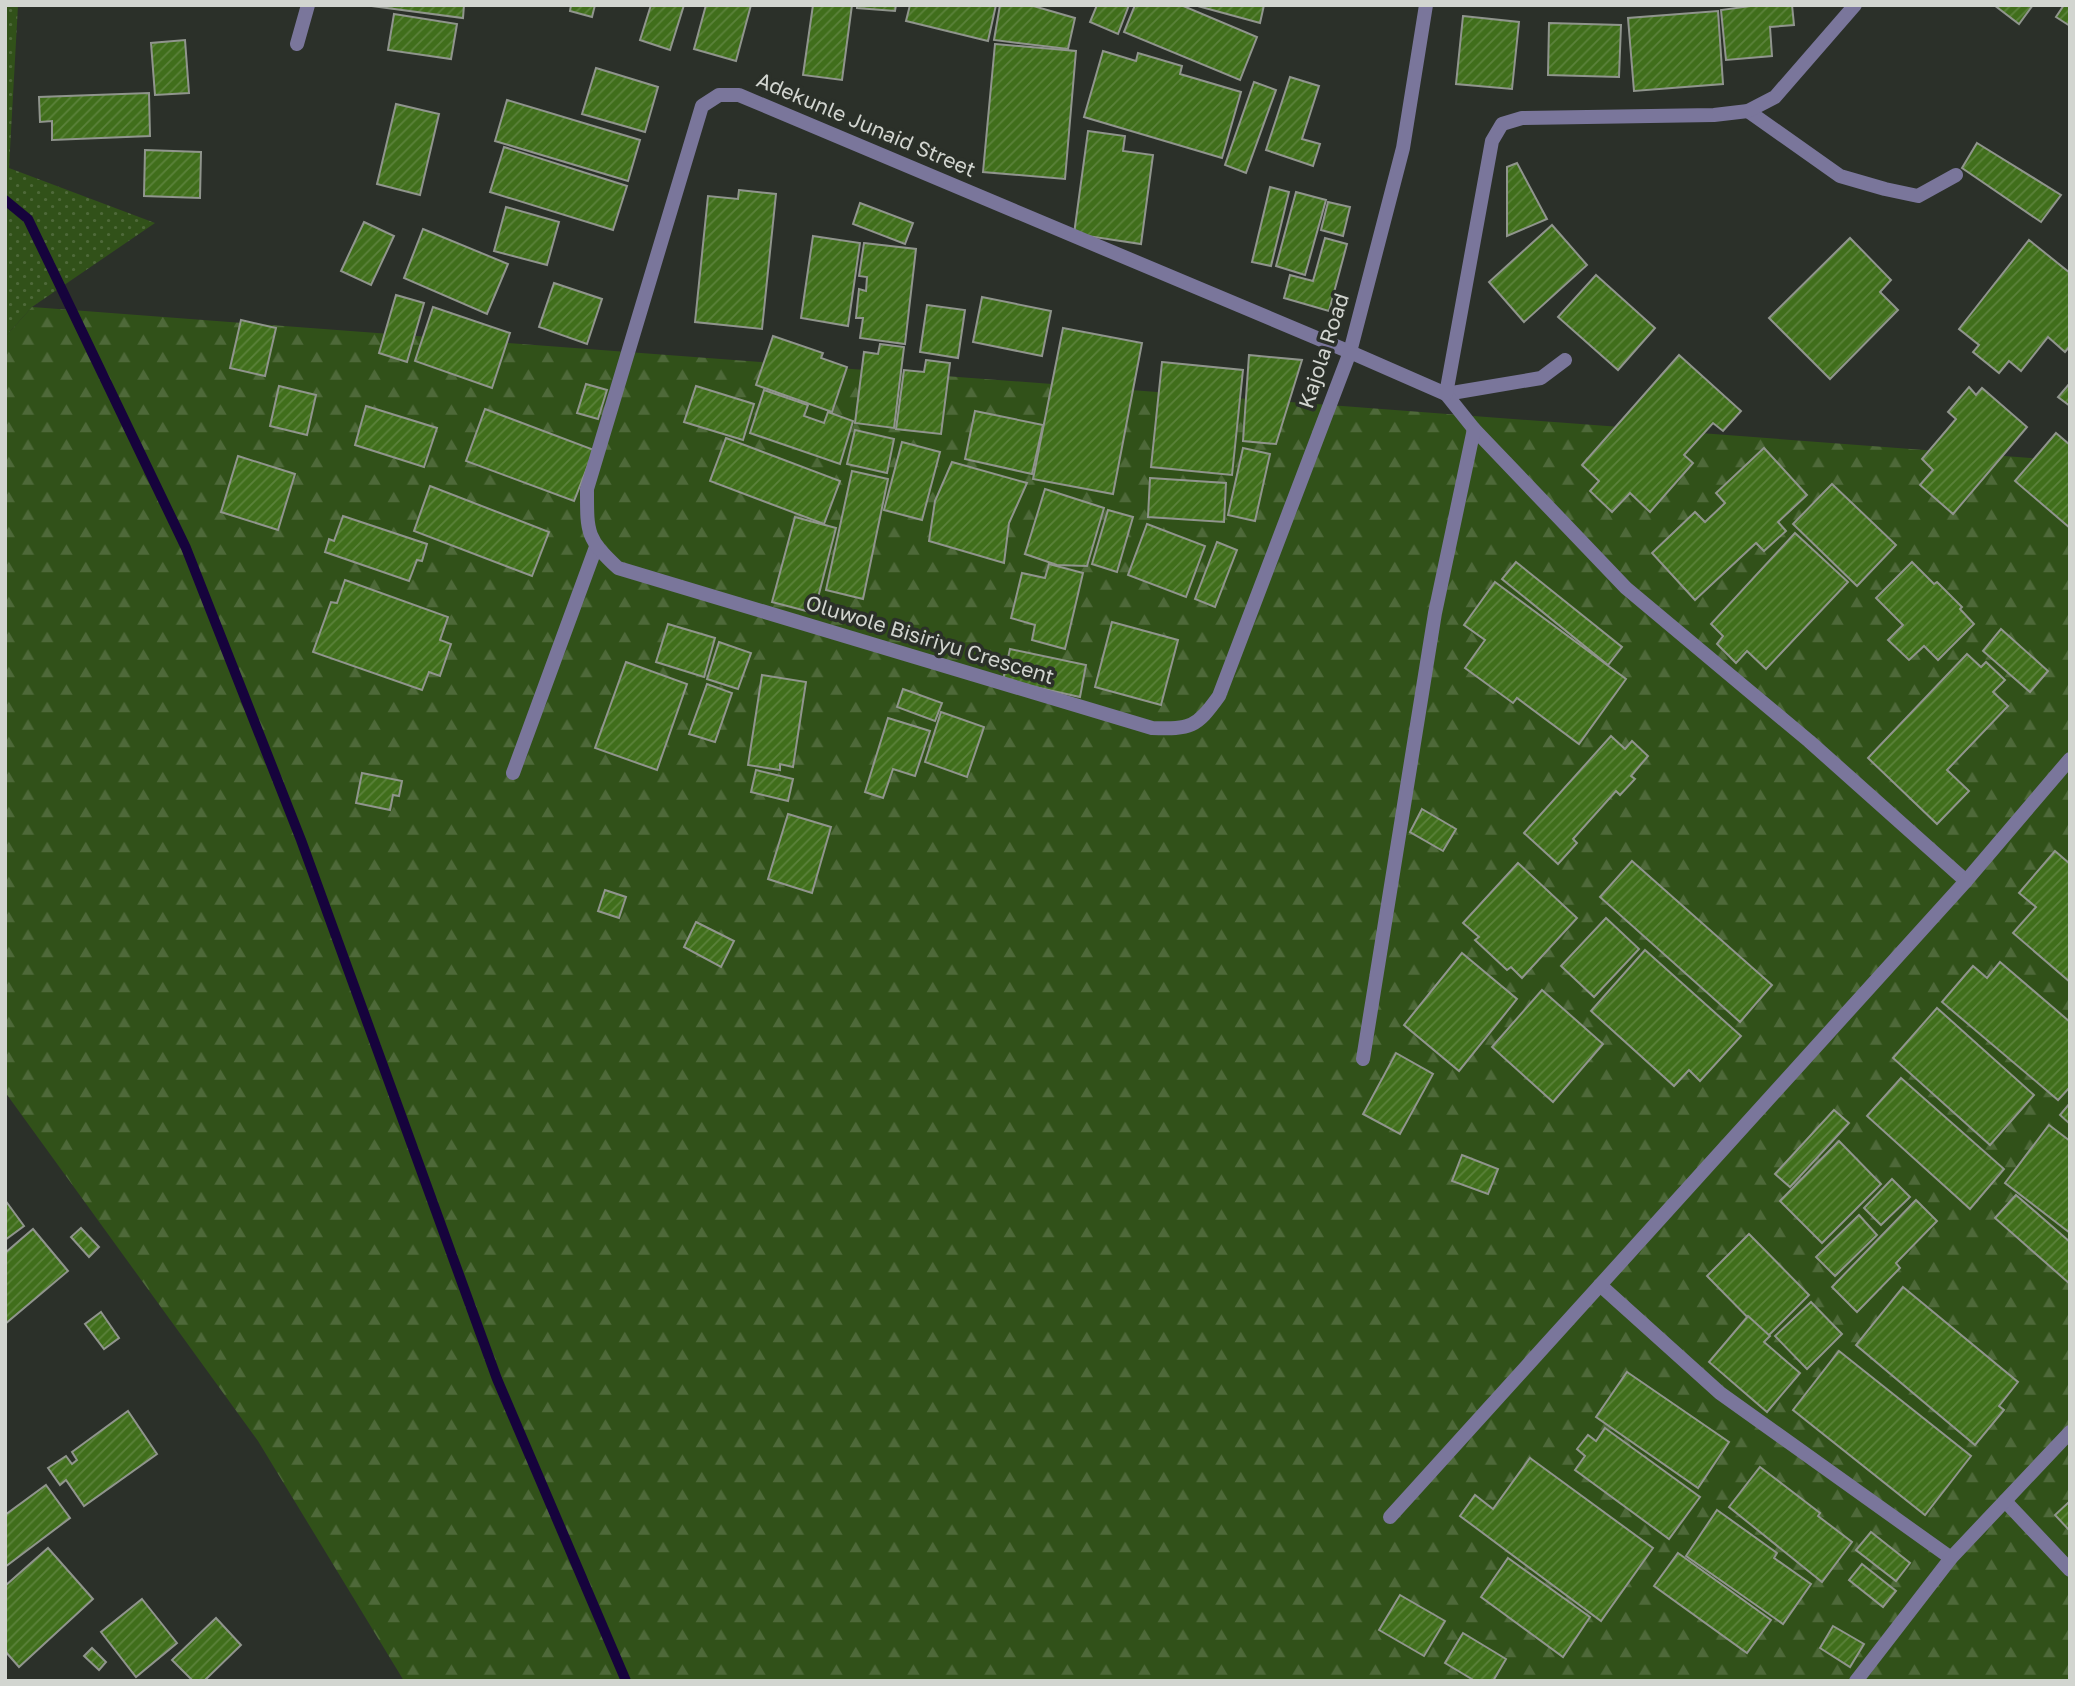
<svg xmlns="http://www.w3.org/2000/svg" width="2075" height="1686" font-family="'Golos Text',sans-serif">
	<defs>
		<pattern id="grass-dots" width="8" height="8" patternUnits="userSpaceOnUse" patternTransform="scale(1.75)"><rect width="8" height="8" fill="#315119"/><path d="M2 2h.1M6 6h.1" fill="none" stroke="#4e6939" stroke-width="1.8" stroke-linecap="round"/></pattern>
		<pattern id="forest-firs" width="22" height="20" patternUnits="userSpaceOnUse" patternTransform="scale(1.75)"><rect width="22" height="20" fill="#315119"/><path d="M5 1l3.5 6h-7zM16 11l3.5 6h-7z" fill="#4e6939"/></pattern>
		<pattern id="building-hatch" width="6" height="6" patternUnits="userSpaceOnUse" patternTransform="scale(1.75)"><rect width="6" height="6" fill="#406e1b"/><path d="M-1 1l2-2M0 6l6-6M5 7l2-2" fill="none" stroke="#5b823b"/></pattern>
	</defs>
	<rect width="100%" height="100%" fill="#2b3029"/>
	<polygon fill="url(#grass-dots)" points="5,5 18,5 9,168 155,223 32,307 5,337"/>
	<polygon fill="url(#forest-firs)" points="32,307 2070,461 2070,1681 404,1681 258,1441 5,1092 5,337"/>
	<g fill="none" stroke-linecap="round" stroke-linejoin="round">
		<polyline stroke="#16033c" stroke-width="10" points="5,200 28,219 186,548 301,840 497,1379 626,1681"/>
	</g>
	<g fill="url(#building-hatch)" stroke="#90958d" stroke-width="2">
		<polygon points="364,5 464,5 463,18"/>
		<polygon points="571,5 595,5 592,17 570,11"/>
		<polygon points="651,5 684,5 670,50 640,40"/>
		<polygon points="706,5 751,5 736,61 694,49"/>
		<polygon points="813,5 852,5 842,80 803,75"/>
		<polygon points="857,5 896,5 895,11 857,8"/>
		<polygon points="910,5 996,5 988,41 906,21"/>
		<polygon points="1000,5 1030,5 1075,18 1068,49 994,40"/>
		<polygon points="1097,5 1129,5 1118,34 1090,22"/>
		<polygon points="1135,5 1181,5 1257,37 1240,80 1124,32"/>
		<polygon points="1194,5 1264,5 1260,23"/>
		<polygon points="1758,5 1792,5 1794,25 1770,27 1772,56 1726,60 1721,10"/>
		<polygon points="1994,5 2033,5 2019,24"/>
		<polygon points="2064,5 2070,5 2070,26 2056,17"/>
		<polygon points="1718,11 1723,84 1634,91 1628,18"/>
		<polygon points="394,14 457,24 451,59 388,50"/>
		<polygon points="1463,16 1519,22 1512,89 1456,84"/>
		<polygon points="1549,23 1621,25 1619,77 1548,75"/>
		<polygon points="185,40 189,93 155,95 151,43"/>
		<polygon points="995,44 1076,51 1065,179 983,172"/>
		<polygon points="1103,51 1136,61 1138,53 1182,66 1180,74 1241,92 1222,158 1084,117"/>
		<polygon points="596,68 658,87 645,132 582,114"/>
		<polygon points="1290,77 1319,86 1302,139 1320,144 1313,166 1266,150"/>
		<polygon points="1254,82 1276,90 1246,173 1225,165"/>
		<polygon points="149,93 150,136 52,140 52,121 40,122 39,97"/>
		<polygon points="507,100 640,140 628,181 495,141"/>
		<polygon points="396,104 439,114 420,195 377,184"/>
		<polygon points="1088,131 1125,136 1123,151 1153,155 1141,244 1074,234"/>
		<polygon points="1977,143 2061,195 2041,222 1962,168"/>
		<polygon points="504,147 627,186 613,230 490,192"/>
		<polygon points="145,150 201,152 200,198 144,196"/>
		<polygon points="1517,163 1547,219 1507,236 1507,167"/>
		<polygon points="1270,187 1289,192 1271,266 1252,262"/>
		<polygon points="739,190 776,194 762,329 695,322 708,196 738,199"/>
		<polygon points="1296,192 1326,200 1305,275 1276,266"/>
		<polygon points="1328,202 1350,207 1343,236 1321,230"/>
		<polygon points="860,203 913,223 905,244 853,224"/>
		<polygon points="506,207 559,222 547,265 494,251"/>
		<polygon points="364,222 394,236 371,285 341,271"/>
		<polygon points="1552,225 1587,265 1524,322 1489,282"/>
		<polygon points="423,229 508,264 487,314 404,278"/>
		<polygon points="813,236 860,243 848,326 801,318"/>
		<polygon points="1325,238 1347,244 1329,311 1284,298 1290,275 1313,281"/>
		<polygon points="1850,238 1891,280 1880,292 1898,310 1830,379 1769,318"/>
		<polygon points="2029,240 2070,273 2070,346 2065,352 2048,337 2021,371 2009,361 1999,373 1973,352 1979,345 1959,329"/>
		<polygon points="864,243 916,249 905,344 860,338 863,318 856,318 859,289 866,291 867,277 859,276"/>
		<polygon points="1596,275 1655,328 1618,370 1558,317"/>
		<polygon points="554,283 602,299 587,344 539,327"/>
		<polygon points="396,295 424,303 407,362 379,353"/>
		<polygon points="982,297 1051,311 1042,356 973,342"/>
		<polygon points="927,305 965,310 958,358 920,352"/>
		<polygon points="433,307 510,333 492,388 415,361"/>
		<polygon points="241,320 276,328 265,376 230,368"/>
		<polygon points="1063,328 1142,343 1113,494 1033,479"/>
		<polygon points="773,336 823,353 821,358 847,367 832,412 756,385"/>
		<polygon points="880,344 904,347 894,428 855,423 864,352 878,354"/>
		<polygon points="1249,355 1302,360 1276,444 1243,441"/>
		<polygon points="1679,355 1741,411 1723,431 1713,423 1684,455 1693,463 1650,512 1630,493 1612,512 1590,491 1599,481 1582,465"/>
		<polygon points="926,360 950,363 941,434 896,429 904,370 924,372"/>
		<polygon points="1162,362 1243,370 1232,475 1151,467"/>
		<polygon points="2070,383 2070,406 2058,397"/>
		<polygon points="586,384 607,390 598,419 577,413"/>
		<polygon points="279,386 316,395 307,435 270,426"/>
		<polygon points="696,386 754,404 743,440 684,422"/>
		<polygon points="1969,387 1976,395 1982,388 2027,427 1953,514 1920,485 1933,470 1922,459 1956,419 1948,412"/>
		<polygon points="764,390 808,405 804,416 824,423 828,412 853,421 840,464 750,433"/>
		<polygon points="366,406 437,428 424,467 355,445"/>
		<polygon points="485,409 594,450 574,501 466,461"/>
		<polygon points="975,411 1043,425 1032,474 965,459"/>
		<polygon points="855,430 894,439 887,473 847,464"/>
		<polygon points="2056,433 2070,445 2070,528 2015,481"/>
		<polygon points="726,438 840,481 824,524 710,481"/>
		<polygon points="902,442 940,452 922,520 884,510"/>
		<polygon points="1243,448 1270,454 1255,521 1228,515"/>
		<polygon points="1764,448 1807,495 1778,522 1786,531 1764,551 1756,543 1695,600 1652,553 1695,512 1705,522 1725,503 1716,493"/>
		<polygon points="238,456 295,474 278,530 221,512"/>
		<polygon points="952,462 1027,483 1009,523 1004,563 929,541 935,501"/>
		<polygon points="852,471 888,479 863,599 826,590"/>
		<polygon points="1150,478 1226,483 1224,522 1148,517"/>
		<polygon points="1832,484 1896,545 1857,586 1793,524"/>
		<polygon points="430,486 549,532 532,576 414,531"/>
		<polygon points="1045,489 1104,508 1087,566 1057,565 1025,554"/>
		<polygon points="1108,510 1133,517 1117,572 1092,564"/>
		<polygon points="343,516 427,544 422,561 417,560 409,581 325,552 329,539 334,541"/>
		<polygon points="795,517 836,528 814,613 772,602"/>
		<polygon points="1147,524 1205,546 1186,597 1128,575"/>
		<polygon points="1795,533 1848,582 1766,669 1747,651 1736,663 1717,644 1723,636 1711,624"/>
		<polygon points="1217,542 1237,550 1215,607 1195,599"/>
		<polygon points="1516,562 1622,647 1608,665 1502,579"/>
		<polygon points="1912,562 1934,584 1937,582 1962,607 1960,609 1974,624 1938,660 1924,646 1909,660 1888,640 1903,625 1876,598"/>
		<polygon points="1049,564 1083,573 1065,649 1032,640 1035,625 1011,618 1022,573 1045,578"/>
		<polygon points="345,580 448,617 440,640 451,644 440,676 429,672 422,690 313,652 331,602 337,603"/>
		<polygon points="1495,582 1626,679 1579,744 1517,698 1513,703 1465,668 1485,640 1464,625"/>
		<polygon points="1112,622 1178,640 1161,705 1095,687"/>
		<polygon points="668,624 715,638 704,677 656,662"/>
		<polygon points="2001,629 2048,671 2030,692 1983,651"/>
		<polygon points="719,642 751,653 738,689 707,679"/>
		<polygon points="1010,649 1086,665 1080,697 1003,680"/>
		<polygon points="1967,654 1981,667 1986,662 2005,680 1993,692 2008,706 1947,770 1969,791 1937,824 1868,758"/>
		<polygon points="626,662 687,684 657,770 595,748"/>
		<polygon points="762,675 806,682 793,767 780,764 780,770 748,765"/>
		<polygon points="707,684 732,693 715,742 689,734"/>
		<polygon points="903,689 942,703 935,721 897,707"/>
		<polygon points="941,712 984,727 967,777 925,762"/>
		<polygon points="888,718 930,731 915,776 893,769 883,798 865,792"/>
		<polygon points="1611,736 1625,749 1632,741 1648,756 1631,776 1635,779 1620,795 1616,791 1573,839 1577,843 1558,864 1524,833"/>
		<polygon points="756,770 793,779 788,801 751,792"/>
		<polygon points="362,773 402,781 399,796 393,795 390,810 356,803"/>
		<polygon points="1422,809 1456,829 1443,851 1410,832"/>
		<polygon points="788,814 831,827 812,893 768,879"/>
		<polygon points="2055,851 2070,864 2070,982 2013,933 2036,907 2019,893"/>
		<polygon points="1632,861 1772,985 1740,1022 1600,897"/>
		<polygon points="1518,863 1577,918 1522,978 1511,967 1507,970 1475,940 1479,937 1463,923"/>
		<polygon points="605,890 626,897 619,918 598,911"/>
		<polygon points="1606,918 1639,949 1594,997 1561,966"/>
		<polygon points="696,922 734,941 721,967 684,947"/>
		<polygon points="1645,950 1741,1036 1700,1081 1689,1070 1674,1086 1591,1011"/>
		<polygon points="1462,953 1517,999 1459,1071 1404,1025"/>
		<polygon points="2000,962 2070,1022 2070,1087 2058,1100 1942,1002 1973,966 1987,978"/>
		<polygon points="1542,990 1603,1044 1553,1102 1492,1047"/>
		<polygon points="1937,1008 2034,1095 1990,1145 1893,1058"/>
		<polygon points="1396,1053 1433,1074 1400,1134 1363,1114"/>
		<polygon points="1901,1078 2004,1169 1970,1209 1867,1116"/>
		<polygon points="2070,1103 2070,1124 2060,1115"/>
		<polygon points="1834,1110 1849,1123 1790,1187 1775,1174"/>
		<polygon points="2049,1125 2070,1141 2070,1233 2005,1183"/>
		<polygon points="1839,1141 1881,1184 1822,1243 1780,1201"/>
		<polygon points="1462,1155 1498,1169 1488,1194 1452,1181"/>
		<polygon points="1892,1179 1910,1197 1881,1225 1864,1208"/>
		<polygon points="2016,1195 2070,1242 2070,1284 1995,1218"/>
		<polygon points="5,1200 24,1226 5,1240"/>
		<polygon points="1916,1200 1937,1221 1896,1263 1900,1268 1857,1312 1832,1287"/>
		<polygon points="1859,1215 1877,1235 1835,1276 1816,1257"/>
		<polygon points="81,1228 99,1247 89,1257 71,1237"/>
		<polygon points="33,1229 68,1271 5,1324 5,1253"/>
		<polygon points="1749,1234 1809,1295 1767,1337 1707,1276"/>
		<polygon points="1903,1287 2018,1382 1999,1406 2004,1410 1975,1445 1856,1345"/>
		<polygon points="1811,1302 1842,1334 1807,1369 1775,1336"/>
		<polygon points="101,1312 119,1338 104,1349 85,1324"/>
		<polygon points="1748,1316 1770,1336 1764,1342 1800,1373 1767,1412 1709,1362"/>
		<polygon points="1839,1351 1971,1456 1925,1515 1793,1410"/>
		<polygon points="1627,1372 1729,1442 1698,1488 1596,1417"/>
		<polygon points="128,1411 157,1454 84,1506 66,1480 60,1485 48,1468 66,1456 72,1464 77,1460 72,1452"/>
		<polygon points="1605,1428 1700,1497 1669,1539 1575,1470 1585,1456 1577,1449 1588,1435 1596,1441"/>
		<polygon points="1530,1458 1653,1548 1601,1621 1460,1516 1475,1495 1493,1509"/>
		<polygon points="1760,1467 1820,1513 1818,1516 1852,1542 1822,1582 1729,1507"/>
		<polygon points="46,1485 70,1518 5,1567 5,1515"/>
		<polygon points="2070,1501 2070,1531 2055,1515"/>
		<polygon points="1717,1510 1777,1553 1774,1558 1811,1584 1783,1624 1686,1556"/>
		<polygon points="1871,1532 1910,1563 1896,1581 1856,1550"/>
		<polygon points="48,1548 93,1599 19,1667 5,1651 5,1586"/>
		<polygon points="1678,1553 1771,1620 1747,1653 1654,1586"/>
		<polygon points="1508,1558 1590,1617 1563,1657 1481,1597"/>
		<polygon points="1862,1564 1896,1591 1883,1607 1849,1580"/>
		<polygon points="1400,1595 1445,1621 1424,1656 1379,1630"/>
		<polygon points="142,1599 177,1643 136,1677 101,1632"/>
		<polygon points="216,1618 241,1645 204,1681 193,1681 172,1660"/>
		<polygon points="1833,1626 1864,1644 1850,1667 1820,1648"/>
		<polygon points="1463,1633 1506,1659 1493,1681 1475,1681 1445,1663"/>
		<polygon points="92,1648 106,1662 99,1670 84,1656"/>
	</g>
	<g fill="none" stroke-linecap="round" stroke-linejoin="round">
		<g stroke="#7a769b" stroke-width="14">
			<polyline points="1446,394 1541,378 1565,360"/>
			<polyline points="513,773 596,547"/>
		</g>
		<g stroke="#7a769b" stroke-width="14">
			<path d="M 1426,5 L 1403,148 L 1350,352 L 1219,696 C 1196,728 1191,729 1152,728 L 618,568 C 586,538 587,533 587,489 L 702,106 L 719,95 L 739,95 L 1350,352 L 1446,394 L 1474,429 L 1626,588 L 1809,741 L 1966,881"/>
			<polyline points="297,44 308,5"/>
			<polyline points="1748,111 1840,176 1885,189 1918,196 1956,175"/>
			<polyline points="1446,394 1492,141 1502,124 1522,118 1714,115 1748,111 1775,97 1855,5"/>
			<polyline points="1363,1059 1435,613 1474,429"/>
			<polyline points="1600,1285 1720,1393 1951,1558"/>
			<polyline points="2005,1501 2070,1570"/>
			<polyline points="1390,1517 1966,881 2070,759"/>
			<polyline points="1856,1681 1951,1558 2070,1432"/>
		</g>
	</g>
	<g text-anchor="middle" stroke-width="7" stroke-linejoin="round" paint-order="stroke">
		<g font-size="21" fill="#d2d5d0" stroke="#2b3029">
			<text transform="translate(866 125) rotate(23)" y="7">Adekunle Junaid Street</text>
			<text transform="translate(1324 351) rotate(-72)" y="7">Kajola Road</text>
			<text transform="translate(930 640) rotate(17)" y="7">Oluwole Bisiriyu Crescent</text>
		</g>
	</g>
	<rect width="2075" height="1686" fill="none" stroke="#d2d5d0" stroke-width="14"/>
</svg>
